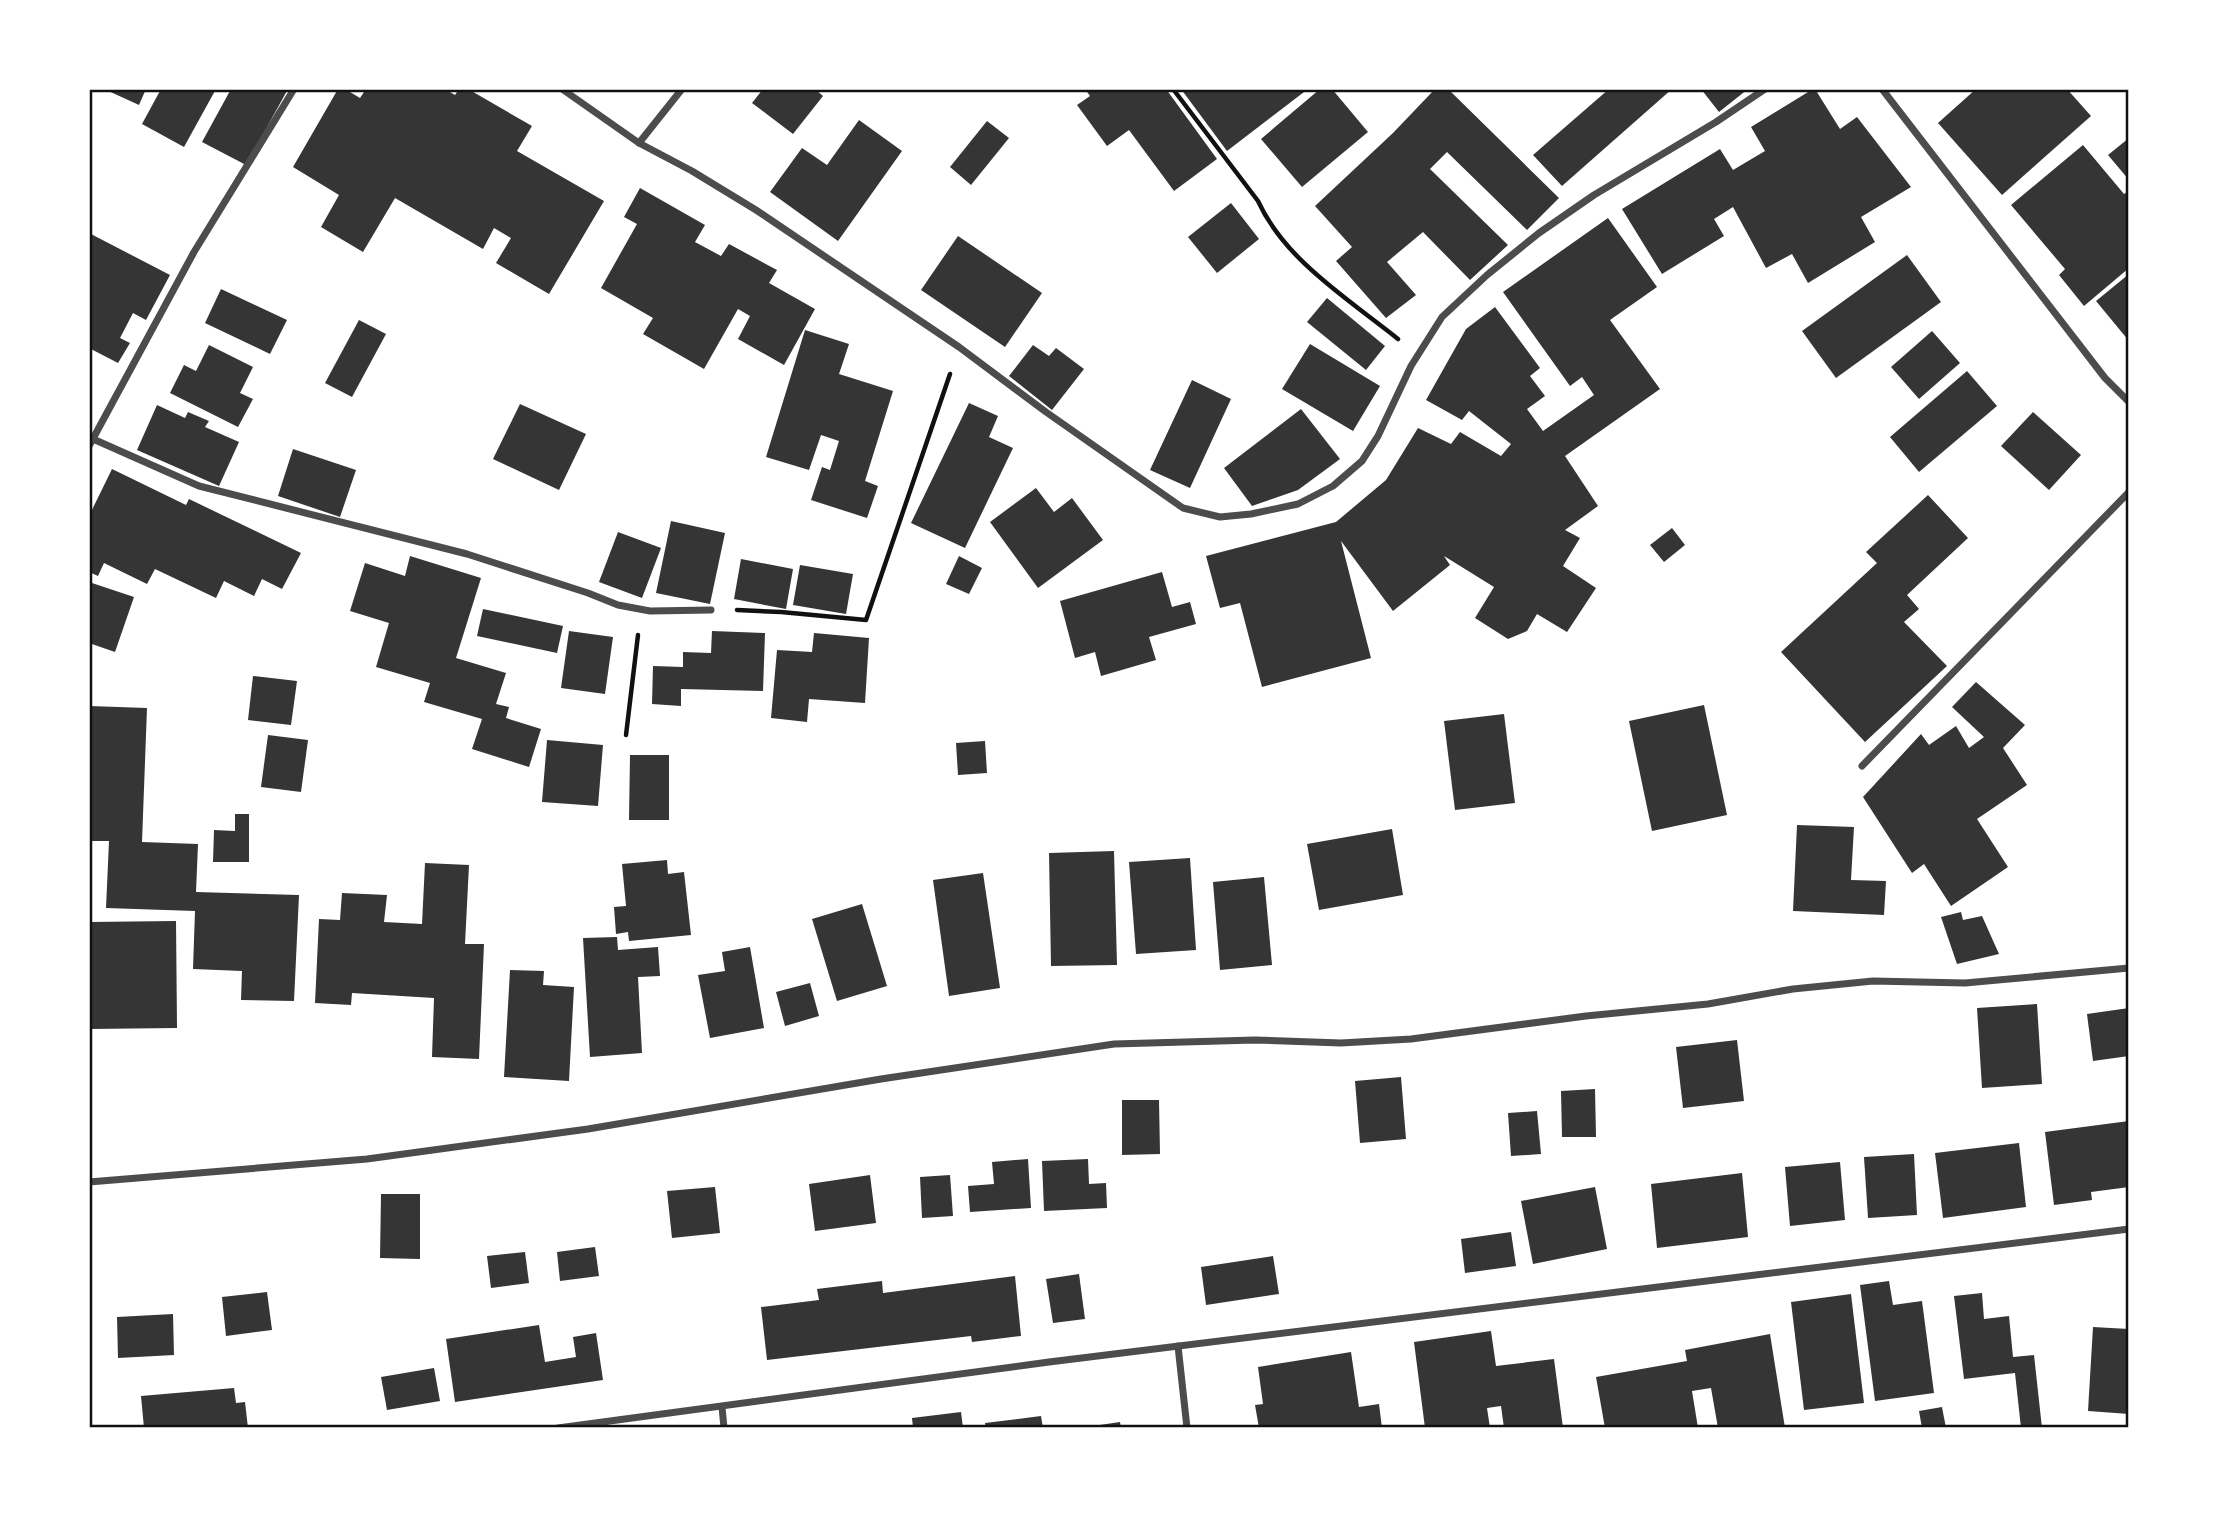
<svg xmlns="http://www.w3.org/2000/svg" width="2218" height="1517" font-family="Signika,sans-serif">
	<rect width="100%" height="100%" fill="#fff"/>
	<g fill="#353535">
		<polygon points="104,89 146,89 139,105"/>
		<polygon points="161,89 216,89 184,147 142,124"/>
		<polygon points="231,89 288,89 246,165 202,142"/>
		<polygon points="338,89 345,89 360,98 366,89 445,89 455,95 459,89 468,89 532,126 517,151 604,201 549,294 496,263 511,238 494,228 483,249 395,198 363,252 321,227 339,195 293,167"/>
		<polygon points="763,89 815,89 823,96 793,134 752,103"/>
		<polygon points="1085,89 1166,89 1217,159 1174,191 1129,130 1107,146 1077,105 1090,96"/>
		<polygon points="1181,89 1308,89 1227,151"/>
		<polygon points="1320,89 1332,89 1368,132 1302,187 1261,139"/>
		<polygon points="1435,89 1448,89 1559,198 1527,230 1447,152 1430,169 1508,245 1470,280 1423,232 1387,262 1416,295 1386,318 1336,261 1352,247 1315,206 1393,133"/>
		<polygon points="1609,89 1672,89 1562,186 1533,155"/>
		<polygon points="1701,89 1748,89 1719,112"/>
		<polygon points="1813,89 1815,89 1840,129 1857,117 1911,187 1861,217 1875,242 1808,283 1792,254 1766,268 1733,207 1714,219 1724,236 1662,274 1622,209 1720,149 1733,170 1765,151 1751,127"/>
		<polygon points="1976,89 2067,89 2091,116 2002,195 1938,123"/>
		<polygon points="859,120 902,151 838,241 770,192 802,148 827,165"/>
		<polygon points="987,121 1009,138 971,185 950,167"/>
		<polygon points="2129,138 2129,180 2108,155"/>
		<polygon points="2083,145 2124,194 2129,191 2129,268 2084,306 2059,275 2065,269 2011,205"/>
		<polygon points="640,188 705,225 695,242 721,256 729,244 777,270 769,283 815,309 784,365 738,339 750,316 738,309 704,369 643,334 653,318 601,288 637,224 624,217"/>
		<polygon points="1231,203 1259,239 1217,273 1188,237"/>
		<polygon points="1608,218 1657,287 1610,320 1660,389 1565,456 1598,506 1565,530 1580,538 1563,566 1596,588 1567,632 1537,614 1527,631 1508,639 1475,618 1494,587 1444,556 1450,565 1393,611 1341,541 1371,658 1262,687 1240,603 1220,608 1206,556 1336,522 1386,480 1418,428 1451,444 1460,432 1501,456 1511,444 1469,411 1462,420 1426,400 1466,329 1495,307 1540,368 1530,376 1545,396 1527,409 1543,431 1594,395 1582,377 1570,386 1503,292"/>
		<polygon points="89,233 170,275 146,320 133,313 120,338 130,343 118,363 89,348"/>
		<polygon points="958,236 1042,293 1005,347 921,290"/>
		<polygon points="1907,255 1941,302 1836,378 1802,331"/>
		<polygon points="2129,274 2129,341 2096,301"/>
		<polygon points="221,289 287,320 270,354 205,323"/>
		<polygon points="1327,298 1385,346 1366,370 1307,322"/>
		<polygon points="359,320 386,334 352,397 325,383"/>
		<polygon points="805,330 849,344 839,374 893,391 865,481 878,486 867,518 811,500 822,467 830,470 839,441 821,435 809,470 766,457"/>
		<polygon points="1932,331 1960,363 1919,399 1891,367"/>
		<polygon points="1310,344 1380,386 1353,431 1282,389"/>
		<polygon points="209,345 253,367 240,393 253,399 238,427 170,393 184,365 196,371"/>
		<polygon points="1033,345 1049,356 1056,348 1084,369 1052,410 1009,376"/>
		<polygon points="1967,371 1997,406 1919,472 1890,437"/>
		<polygon points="1192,380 1231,399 1190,488 1150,470"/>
		<polygon points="969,403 998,416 989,437 1013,448 965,548 911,523"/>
		<polygon points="520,404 586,434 559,490 493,459"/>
		<polygon points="157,405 185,418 188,412 209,421 205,427 239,442 219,486 137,450"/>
		<polygon points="1301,409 1340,459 1298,490 1252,506 1224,468"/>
		<polygon points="2033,412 2081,455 2049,490 2001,446"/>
		<polygon points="293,449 356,470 340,517 278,496"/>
		<polygon points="112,469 186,505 189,499 301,553 282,589 262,579 254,596 224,581 216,598 155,569 147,584 104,563 98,576 89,572 89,516"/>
		<polygon points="1036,488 1054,512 1072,498 1103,540 1038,588 990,522"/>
		<polygon points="1928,495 1968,538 1907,595 1919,609 1904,622 1947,666 1865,742 1781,652 1877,563 1866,552"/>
		<polygon points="671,521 725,533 710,604 656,593"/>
		<polygon points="1672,528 1685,545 1664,562 1650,545"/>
		<polygon points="618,532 661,548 642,598 599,582"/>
		<polygon points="410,556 481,578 456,658 506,673 496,704 509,707 506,718 541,729 529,767 472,749 482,719 424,702 430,683 376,667 389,623 350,611 365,563 405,576"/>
		<polygon points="959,556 982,568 969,594 946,584"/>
		<polygon points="741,559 793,569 786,609 734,599"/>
		<polygon points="800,565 853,574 846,614 793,605"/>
		<polygon points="1162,572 1172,607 1190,602 1196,624 1149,637 1156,660 1101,676 1095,652 1075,658 1060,601"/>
		<polygon points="89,582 134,597 115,652 89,643"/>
		<polygon points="483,609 563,626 557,653 477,636"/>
		<polygon points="569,631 613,637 605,694 561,688"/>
		<polygon points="712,631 765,633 763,691 681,689 681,706 652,704 653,666 683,667 683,652 711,653"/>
		<polygon points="814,633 869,638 865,703 809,699 807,722 771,718 777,650 812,652"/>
		<polygon points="253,676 297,681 291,725 248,720"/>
		<polygon points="1976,682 2025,725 2003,748 2027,785 1977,819 2008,867 1951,906 1924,864 1912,873 1863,797 1921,734 1929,745 1956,726 1969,748 1984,737 1952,707"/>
		<polygon points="1704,705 1727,815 1652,831 1629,721"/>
		<polygon points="89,706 147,708 142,842 198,844 196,892 299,895 294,1001 241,1000 242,971 193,969 195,911 106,908 109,841 89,841"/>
		<polygon points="1504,714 1515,803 1455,810 1444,721"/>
		<polygon points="268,735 308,740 301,792 261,787"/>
		<polygon points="547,740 603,745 598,806 542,802"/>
		<polygon points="985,741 987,773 958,775 956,743"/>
		<polygon points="630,755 669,755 669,820 629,820"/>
		<polygon points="235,814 249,814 249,862 213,862 214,830 235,831"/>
		<polygon points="1797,825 1854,827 1851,880 1886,881 1884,915 1793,911"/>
		<polygon points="1392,829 1403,895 1319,910 1307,844"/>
		<polygon points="1114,851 1117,965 1051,966 1049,853"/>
		<polygon points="1190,858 1196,950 1136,954 1129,862"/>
		<polygon points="667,860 668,874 684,872 691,935 629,941 628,932 616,934 614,907 626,906 622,864"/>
		<polygon points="425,863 469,865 465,944 484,944 479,1059 432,1057 434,998 352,993 351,1005 315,1003 319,919 340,920 342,893 387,895 384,922 422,924"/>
		<polygon points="983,873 1000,988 949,996 933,880"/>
		<polygon points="1264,877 1272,965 1220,970 1213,882"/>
		<polygon points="862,904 887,986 837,1001 812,919"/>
		<polygon points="1961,912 1963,920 1982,916 1999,954 1957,964 1941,917"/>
		<polygon points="176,921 177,1028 89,1029 89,922"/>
		<polygon points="617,937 618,950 658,947 660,976 638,977 642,1053 590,1057 583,938"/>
		<polygon points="750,947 764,1028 710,1038 698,975 725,971 722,952"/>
		<polygon points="510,970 544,971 543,985 574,987 569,1081 504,1077"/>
		<polygon points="810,983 819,1016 785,1026 776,992"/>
		<polygon points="2037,1004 2042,1084 1982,1088 1977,1008"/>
		<polygon points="2129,1008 2129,1056 2093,1061 2087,1014"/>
		<polygon points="1737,1040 1744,1101 1683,1108 1676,1047"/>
		<polygon points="1401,1077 1406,1139 1360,1143 1355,1081"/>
		<polygon points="1595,1089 1596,1137 1562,1137 1561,1091"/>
		<polygon points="1122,1100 1159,1100 1160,1154 1122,1155"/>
		<polygon points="1537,1111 1541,1154 1511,1156 1508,1113"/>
		<polygon points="2129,1121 2129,1187 2091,1192 2092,1200 2054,1205 2045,1132"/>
		<polygon points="2019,1143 2026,1207 1943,1218 1935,1153"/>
		<polygon points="1914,1154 1917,1215 1868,1218 1864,1157"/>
		<polygon points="1028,1159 1031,1208 970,1212 968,1186 994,1184 992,1162"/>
		<polygon points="1088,1159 1089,1184 1106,1183 1107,1208 1044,1211 1042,1161"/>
		<polygon points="1840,1162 1845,1220 1790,1226 1785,1167"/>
		<polygon points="1742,1173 1748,1237 1657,1248 1651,1184"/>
		<polygon points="870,1175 876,1223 815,1231 809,1184"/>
		<polygon points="950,1175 953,1216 922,1218 920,1177"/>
		<polygon points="715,1187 720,1233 672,1238 667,1191"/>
		<polygon points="1595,1187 1607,1249 1533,1264 1521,1201"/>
		<polygon points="381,1194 420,1194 420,1259 380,1258"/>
		<polygon points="1511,1232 1516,1266 1465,1273 1461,1239"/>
		<polygon points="595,1247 599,1276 560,1281 557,1252"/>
		<polygon points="525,1252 529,1283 491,1288 487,1256"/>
		<polygon points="1273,1256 1279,1294 1206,1305 1201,1267"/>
		<polygon points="1079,1274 1085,1319 1053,1323 1046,1279"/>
		<polygon points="1015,1276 1021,1336 972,1342 971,1336 767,1360 761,1307 819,1300 817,1289 882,1281 883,1293"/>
		<polygon points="1889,1281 1893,1305 1922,1301 1934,1393 1875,1401 1860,1285"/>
		<polygon points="267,1292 272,1330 226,1336 222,1297"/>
		<polygon points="1982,1293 1984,1319 2009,1316 2013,1357 2034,1355 2042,1428 2021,1428 2015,1373 1964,1379 1954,1296"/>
		<polygon points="1851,1294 1864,1403 1804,1410 1791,1302"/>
		<polygon points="173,1314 174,1355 118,1358 117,1317"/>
		<polygon points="539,1325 545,1362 576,1357 573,1337 596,1333 603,1380 455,1402 446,1339"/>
		<polygon points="2093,1327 2129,1329 2129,1414 2088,1411"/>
		<polygon points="1491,1331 1496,1366 1554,1359 1563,1428 1504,1428 1501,1406 1487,1408 1490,1428 1425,1428 1414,1342"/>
		<polygon points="1770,1334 1785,1428 1718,1428 1711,1388 1692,1391 1698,1428 1605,1428 1596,1377 1687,1361 1685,1350"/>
		<polygon points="1351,1352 1359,1407 1379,1404 1382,1428 1259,1428 1255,1405 1263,1404 1258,1367"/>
		<polygon points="434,1368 440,1401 387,1410 381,1377"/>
		<polygon points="234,1388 236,1403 245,1402 248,1428 144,1428 141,1396"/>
		<polygon points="1942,1407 1946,1428 1922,1428 1919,1411"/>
		<polygon points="961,1412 963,1428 913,1428 912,1418"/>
		<polygon points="1041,1416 1043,1428 986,1428 985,1423"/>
		<polygon points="1120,1422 1121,1428 1094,1428 1093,1426"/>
	</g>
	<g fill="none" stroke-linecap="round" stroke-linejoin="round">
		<g stroke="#111" stroke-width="4.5">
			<path d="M 1173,89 L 1258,201 C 1285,260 1348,299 1398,339"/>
			<polyline points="737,610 781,612 866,620 950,374"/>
			<polyline points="626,735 638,635"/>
		</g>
		<g stroke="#4c4c4c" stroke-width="7">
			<polyline points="562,89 639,143 692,171 756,210 959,347 1046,412 1183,508 1220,517 1251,514 1298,504 1333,486 1362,461 1378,436 1411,366 1442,317 1487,275 1539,233 1594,195 1716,122 1765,89"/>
			<polyline points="1882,89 2105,378 2129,402"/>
			<polyline points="639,143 682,89"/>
			<polyline points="93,439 199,486 467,554 588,593 618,605 650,611 711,610"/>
			<polyline points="89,446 194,252 294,89"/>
			<polyline points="1862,766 2129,492"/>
			<polyline points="89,1182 367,1159 588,1129 881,1079 1114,1044 1255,1040 1341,1043 1411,1039 1586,1016 1708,1004 1793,989 1873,981 1965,983 2129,968"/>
			<polyline points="1178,1346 1187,1428"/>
			<polyline points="722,1407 724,1428"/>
			<polyline points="558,1428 1049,1362 2129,1229"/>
		</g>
	</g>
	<rect width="2218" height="1517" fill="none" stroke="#ffffff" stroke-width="182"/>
	<rect x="91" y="91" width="2036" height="1335" fill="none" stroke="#111" stroke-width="2.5"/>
</svg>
